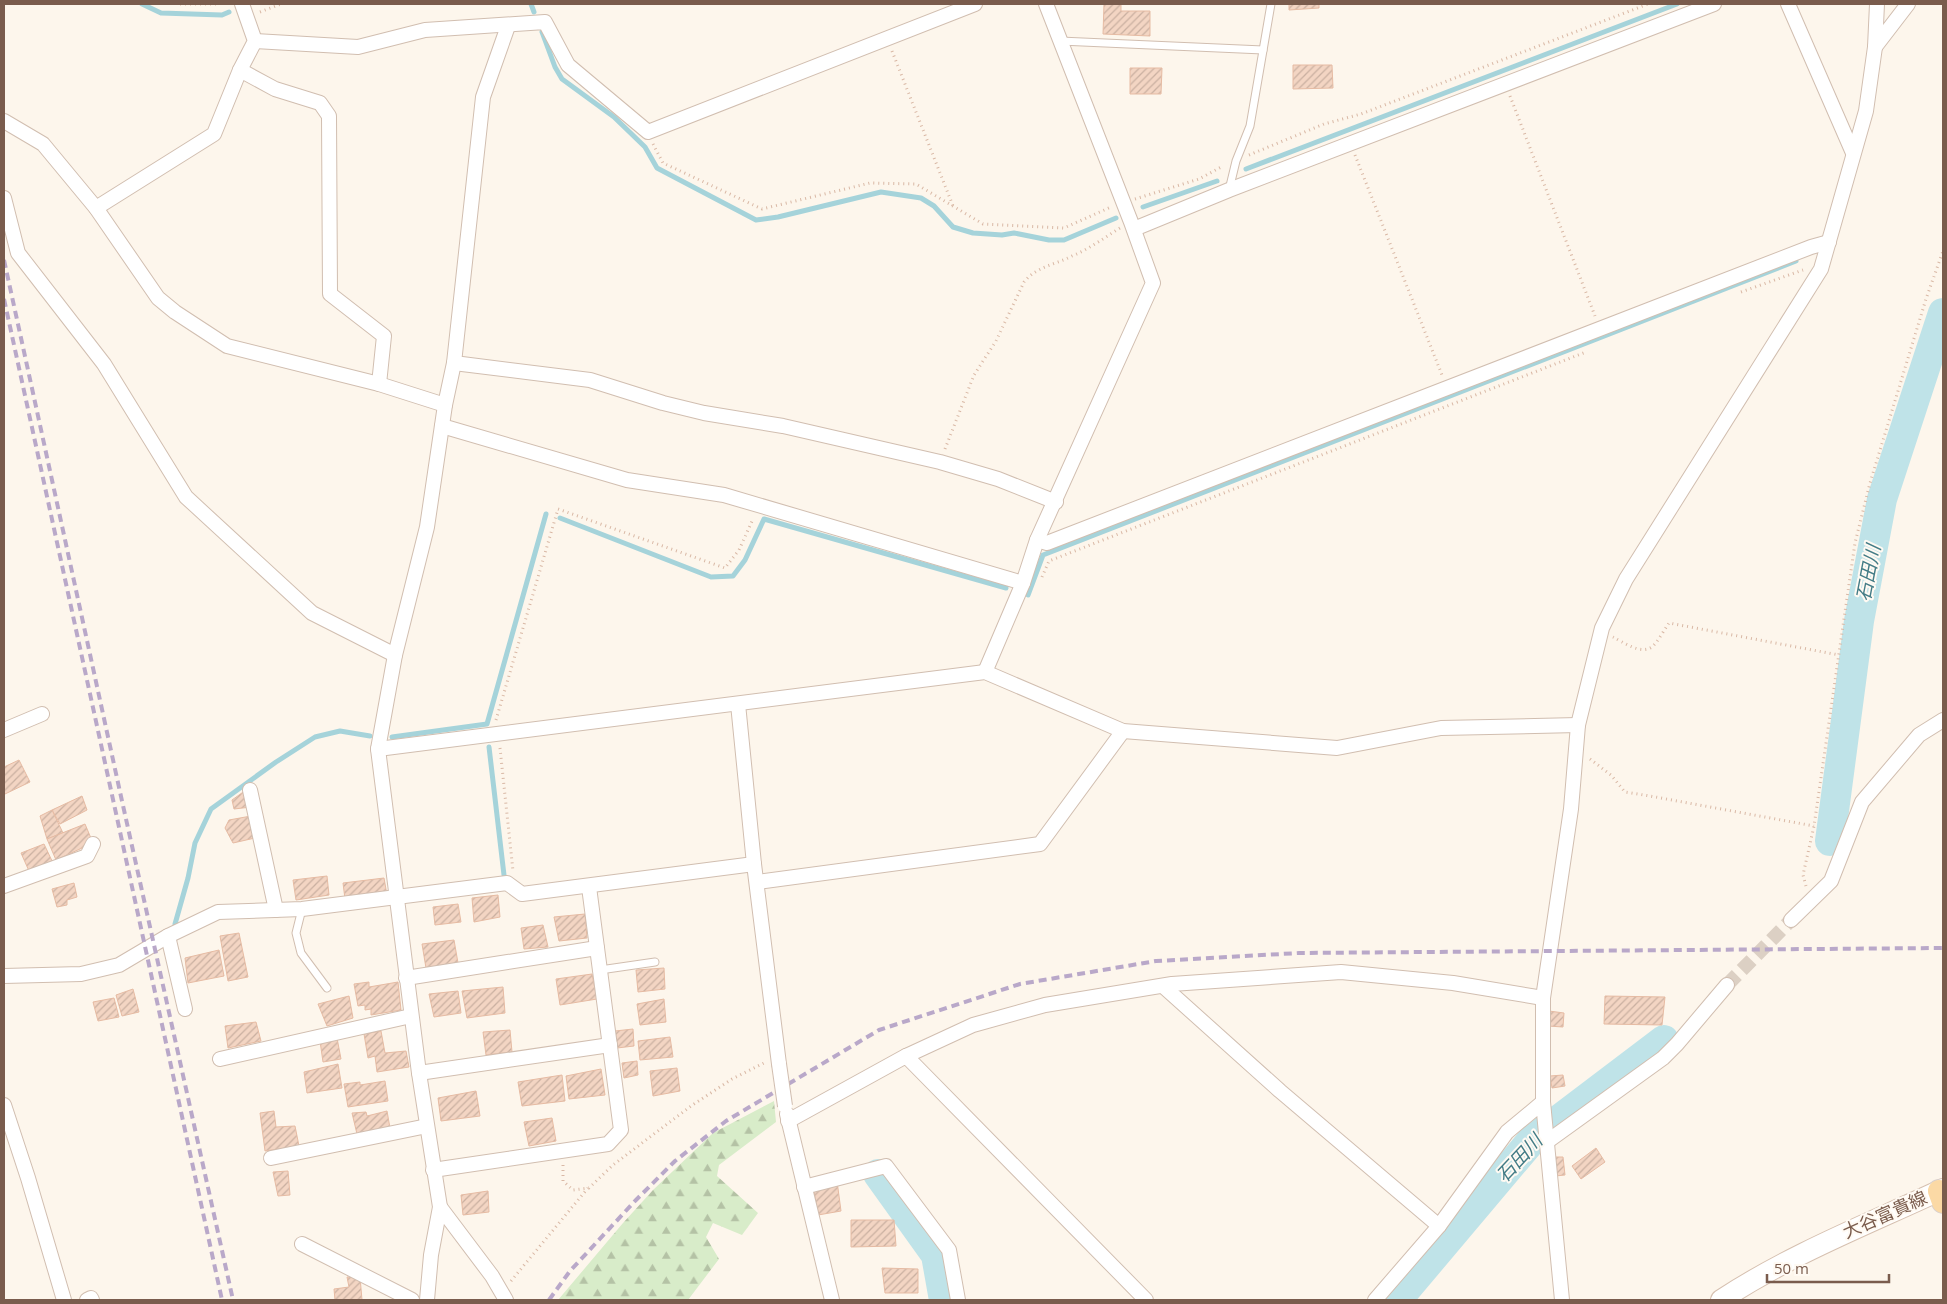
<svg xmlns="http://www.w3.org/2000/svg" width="1947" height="1304" font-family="'Open Sans','Noto Sans JP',sans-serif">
	<defs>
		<pattern id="forest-firs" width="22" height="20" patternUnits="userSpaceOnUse" patternTransform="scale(1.25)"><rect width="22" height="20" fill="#d8ecc9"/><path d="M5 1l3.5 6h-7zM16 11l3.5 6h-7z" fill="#b4c2a5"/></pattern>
		<pattern id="building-hatch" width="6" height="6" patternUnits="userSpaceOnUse" patternTransform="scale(1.25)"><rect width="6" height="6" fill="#f3d5c3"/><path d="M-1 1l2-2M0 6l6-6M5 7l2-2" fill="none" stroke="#cab0a1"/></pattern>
	</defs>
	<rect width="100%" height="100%" fill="#fdf6ec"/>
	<polygon fill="url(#forest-firs)" points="774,1101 776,1122 719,1165 717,1176 758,1213 742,1235 713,1223 706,1237 719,1259 688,1300 558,1300 623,1223 653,1190 713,1133"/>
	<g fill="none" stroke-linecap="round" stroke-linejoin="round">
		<g stroke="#a5d3da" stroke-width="5">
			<polyline points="142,4 161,13 222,15 229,12"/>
			<polyline points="531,4 534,12"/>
			<polyline points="542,32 555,67 562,79 614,117 645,147 657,168 756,220 778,217 881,192 921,198 934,206 953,227 973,233 1002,235 1014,233 1049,240 1064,240 1116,218"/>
			<polyline points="1246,169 1677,4"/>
			<polyline points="1143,207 1217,181"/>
			<polyline points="560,518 711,577 733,576 745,560 764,519 1006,588"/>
			<polyline points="1028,595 1043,555 1796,261"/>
			<polyline points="392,737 487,724 546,514"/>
			<polyline points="489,747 504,875"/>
			<polyline points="175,924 188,878 195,843 211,809 276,762 315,737 340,731 370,736"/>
		</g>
		<g stroke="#bfe3e8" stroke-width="30">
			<polyline points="1830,841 1859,621 1882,499 1943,313"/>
			<polyline points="878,1174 936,1255 944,1300"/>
			<polyline points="1397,1300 1532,1140 1664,1040"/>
		</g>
	</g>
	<g fill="url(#building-hatch)" stroke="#e6bba3">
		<polygon points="1104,4 1121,4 1121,11 1150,11 1150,36 1103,34"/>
		<polygon points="1289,4 1319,4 1319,8 1289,10"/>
		<polygon points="1293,65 1332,65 1333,88 1293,89"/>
		<polygon points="1130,68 1162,68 1161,94 1130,94"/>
		<polygon points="19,760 30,782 5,794 4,791 4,767"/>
		<polygon points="246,790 251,807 234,809 232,800"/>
		<polygon points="82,796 87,810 60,824 52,810"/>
		<polygon points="52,810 63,833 47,839 40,816"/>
		<polygon points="251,816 255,838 233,843 225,828 229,820"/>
		<polygon points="85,824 93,843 56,860 47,839"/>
		<polygon points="44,844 53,863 29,871 21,853"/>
		<polygon points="327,876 329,895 296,900 293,880"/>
		<polygon points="384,878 387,895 345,899 343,883"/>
		<polygon points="74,883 77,897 67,900 67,905 57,907 52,889"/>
		<polygon points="498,895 500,917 474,922 472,898"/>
		<polygon points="458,904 461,922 435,925 433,907"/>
		<polygon points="585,914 587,938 559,941 554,917"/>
		<polygon points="543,925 548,947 524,949 521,928"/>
		<polygon points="239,933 248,977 228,981 220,936"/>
		<polygon points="454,940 458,963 426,968 422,944"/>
		<polygon points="219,950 224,976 188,983 185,958"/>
		<polygon points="664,968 665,989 638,992 636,970"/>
		<polygon points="592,974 597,999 560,1005 556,979"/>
		<polygon points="369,982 369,987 398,982 401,1010 371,1015 371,1009 365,1010 365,1005 358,1006 354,984"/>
		<polygon points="503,987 505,1013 467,1018 462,991"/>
		<polygon points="133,989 139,1012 122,1016 116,995"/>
		<polygon points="458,991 461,1013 434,1017 429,994"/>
		<polygon points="349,996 353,1018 327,1026 318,1004"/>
		<polygon points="1605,996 1665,997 1662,1025 1604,1024"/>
		<polygon points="114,998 119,1017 98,1021 93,1002"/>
		<polygon points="664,999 666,1022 640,1025 637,1004"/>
		<polygon points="1549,1011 1564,1013 1563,1027 1548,1026"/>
		<polygon points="256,1022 261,1041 228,1048 225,1026"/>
		<polygon points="633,1029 634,1046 617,1048 615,1031"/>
		<polygon points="510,1030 512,1052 486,1055 483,1032"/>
		<polygon points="381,1031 385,1053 406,1051 409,1067 377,1072 375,1056 368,1058 364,1034"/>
		<polygon points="670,1037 673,1057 640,1060 638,1041"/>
		<polygon points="337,1038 341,1059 323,1062 320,1041"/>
		<polygon points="637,1061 638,1075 624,1078 622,1063"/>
		<polygon points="338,1064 342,1088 307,1093 304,1072"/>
		<polygon points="677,1068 680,1091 653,1096 650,1071"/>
		<polygon points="601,1069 605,1095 569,1099 566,1076"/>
		<polygon points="562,1075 565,1101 522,1106 518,1082"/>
		<polygon points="1563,1075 1565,1086 1552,1088 1550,1076"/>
		<polygon points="385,1081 388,1101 348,1107 344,1084 360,1082 360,1085"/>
		<polygon points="476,1091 480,1116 441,1121 438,1098"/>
		<polygon points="274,1111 276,1127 295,1126 299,1146 265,1151 260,1113"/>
		<polygon points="387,1111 390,1128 357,1134 352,1113 366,1112 367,1116"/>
		<polygon points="552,1118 556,1141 529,1146 524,1122"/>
		<polygon points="1596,1148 1605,1162 1581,1179 1572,1166"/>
		<polygon points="1554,1157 1563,1157 1565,1175 1555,1176"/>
		<polygon points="288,1171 290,1195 278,1196 273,1172"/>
		<polygon points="837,1181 841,1211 818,1215 813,1186"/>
		<polygon points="488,1191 489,1212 463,1215 461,1195"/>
		<polygon points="851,1220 894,1220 896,1246 851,1247"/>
		<polygon points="882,1268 918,1269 918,1293 885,1293"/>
		<polygon points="347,1277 360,1277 362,1300 335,1300 334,1289 349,1287"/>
	</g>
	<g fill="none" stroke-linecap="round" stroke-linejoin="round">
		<polyline stroke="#dcd0c4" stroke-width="14" stroke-dasharray="14 7" stroke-linecap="butt" points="1727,985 1791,920"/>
		<g stroke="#d1beb0" stroke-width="9">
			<g id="lane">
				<polyline points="1060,41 1263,50"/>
				<polyline points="1229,190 1236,161 1250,126 1271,4"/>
				<polyline points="302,909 296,933 301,953 327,988"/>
				<polyline points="600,970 655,962"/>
			</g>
		</g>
		<g stroke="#d1beb0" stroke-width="16">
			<g id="street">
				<polyline points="1788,4 1853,153"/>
				<polyline points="255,41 358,47 425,30 545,22 568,65 648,132 975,4"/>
				<polyline points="1875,47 1908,4"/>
				<polyline points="240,70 275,89 320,103 329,116 330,294 384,336 379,384"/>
				<polyline points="4,121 43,144 96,208 158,298 175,312 227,346 379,384 445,405"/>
				<polyline points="4,198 18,253 104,364 186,497 312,613 395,655"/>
				<polyline points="96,208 214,134 240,70 255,41 242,4"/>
				<polyline points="1134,229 1229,190 1714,4"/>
				<polyline points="454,363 590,380 663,403 704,413 783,426 940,462 998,479 1056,502"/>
				<polyline points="442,426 627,480 724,495 1023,583"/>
				<polyline points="1037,540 1047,543 1811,247 1829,242"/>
				<polyline points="985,672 1023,583 1037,540 1153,283 1131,222 1046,4"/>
				<polyline points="738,704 754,864 779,1064"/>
				<polyline points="4,730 42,714"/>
				<polyline points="378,749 985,672 1123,731 1337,748 1441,728 1578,725"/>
				<polyline points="250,790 276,910"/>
				<polyline points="757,882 1040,844 1123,731"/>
				<polyline points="4,886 87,856 93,844"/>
				<polyline points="1791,920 1831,881 1862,802 1919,735 1943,720"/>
				<polyline points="168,936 185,1009"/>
				<polyline points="4,976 81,974 119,965 168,936 218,912 302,909 507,883 522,894 754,864"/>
				<polyline points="406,978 597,948"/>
				<polyline points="1163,986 1280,1091 1439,1226"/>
				<polyline points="906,1056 973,1025 1045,1005 1172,984 1341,972 1453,983 1543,998"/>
				<polyline points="220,1059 411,1016"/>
				<polyline points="419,1073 610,1045"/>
				<polyline points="1543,1102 1543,998 1571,809 1578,725 1602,628 1626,579 1821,269 1866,111 1875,47 1877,4"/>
				<polyline points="4,1105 28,1178 64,1300"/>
				<polyline points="787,1114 832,1300"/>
				<polyline points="788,1121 906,1056 1146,1300"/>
				<polyline points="1548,1141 1663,1058 1677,1044 1727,985"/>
				<polyline points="271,1158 427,1126"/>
				<polyline points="433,1170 608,1144 621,1130 589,887"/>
				<polyline points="804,1187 886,1166 949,1250 958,1300"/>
				<polyline points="440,1207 492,1276 506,1300"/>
				<polyline points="302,1244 412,1300"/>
				<polyline points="87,1300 91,1298 92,1300"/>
				<polyline points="427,1300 431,1255 440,1207 419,1073 378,749 395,655 427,527 445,405 454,363 483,97 508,26"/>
				<polyline points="1375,1300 1439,1226 1507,1132 1543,1102 1562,1300"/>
			</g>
		</g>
		<g stroke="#d6c0b0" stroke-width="22">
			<path id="secondary" d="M 1721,1300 C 1791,1254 1868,1224 1943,1189"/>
		</g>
		<g stroke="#dad1cd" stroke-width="24">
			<polyline id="primary" points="1939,1191 1943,1202"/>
		</g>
		<g stroke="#d9b8a5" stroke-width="3" stroke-dasharray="1 4" stroke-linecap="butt">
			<polyline points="180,4 216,4"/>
			<polyline points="260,12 281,4"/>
			<polyline points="892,51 953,206"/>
			<polyline points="1510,96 1595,316"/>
			<polyline points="653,144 663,163 762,209 870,183 916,184 983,224 1064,228 1111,207"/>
			<polyline points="1249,155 1324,124 1361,114 1648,4"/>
			<polyline points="1355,155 1442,375"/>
			<polyline points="1135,199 1199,179 1223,166"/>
			<polyline points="1741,292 1803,270"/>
			<path d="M 945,449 L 974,375 L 996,341 L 1024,282 C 1037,266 1055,265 1072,256 C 1089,249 1104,238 1120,228"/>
			<polyline points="1042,577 1049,561 1586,352"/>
			<path d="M 1613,637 C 1623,642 1642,656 1653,646 C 1659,640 1664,630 1669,623 L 1839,655"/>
			<polyline points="496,720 558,509 725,568 739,550 753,519"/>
			<polyline points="500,748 513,871"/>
			<polyline points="1590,759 1611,775 1625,792 1650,796 1814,826"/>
			<polyline points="1806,886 1803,875 1814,826 1855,543 1870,483 1926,299 1943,251"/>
			<polyline points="563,1165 563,1181 573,1190 589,1188 613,1165 691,1106 732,1079 764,1063"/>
			<polyline points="511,1281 588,1188"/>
		</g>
		<use href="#lane" stroke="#fff" stroke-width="7"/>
		<use href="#street" stroke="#fff" stroke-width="14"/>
		<use href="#secondary" stroke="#fff" stroke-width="20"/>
		<use href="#primary" stroke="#fbd9a5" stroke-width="22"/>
		<g stroke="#b9a8c9" stroke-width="4" stroke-dasharray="8 5" stroke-linecap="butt">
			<polyline points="4,260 122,801 233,1300"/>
			<polyline points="4,299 222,1300"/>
			<polyline points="549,1300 570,1271 635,1201 675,1161 726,1121 879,1030 1020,984 1156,961 1299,953 1943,948"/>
		</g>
		<g stroke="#d1beb0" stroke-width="16" stroke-linecap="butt">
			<polyline id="street-bridge" points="779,1064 785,1106"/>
		</g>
		<use href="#street-bridge" stroke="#fff" stroke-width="14"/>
	</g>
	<g text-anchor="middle" stroke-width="4" stroke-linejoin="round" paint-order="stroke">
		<g font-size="18" fill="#7a5c4d" stroke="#fffaf3">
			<text transform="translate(1885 1215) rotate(-24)" y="6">大谷富貴線</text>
		</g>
		<g font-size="19" font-style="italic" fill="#437c86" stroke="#fffaf3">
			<text transform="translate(1868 573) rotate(-79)" y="7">石田川</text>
			<text transform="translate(1519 1158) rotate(-47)" y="7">石田川</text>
		</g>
	</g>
	<rect width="1947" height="1304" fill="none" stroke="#7a5c4d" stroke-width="10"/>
	<path d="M1767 1274v8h122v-8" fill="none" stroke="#7a5c4d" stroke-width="2.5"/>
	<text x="1774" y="1274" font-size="15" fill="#7a5c4d" stroke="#fffaf3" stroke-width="4" paint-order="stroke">50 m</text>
</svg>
